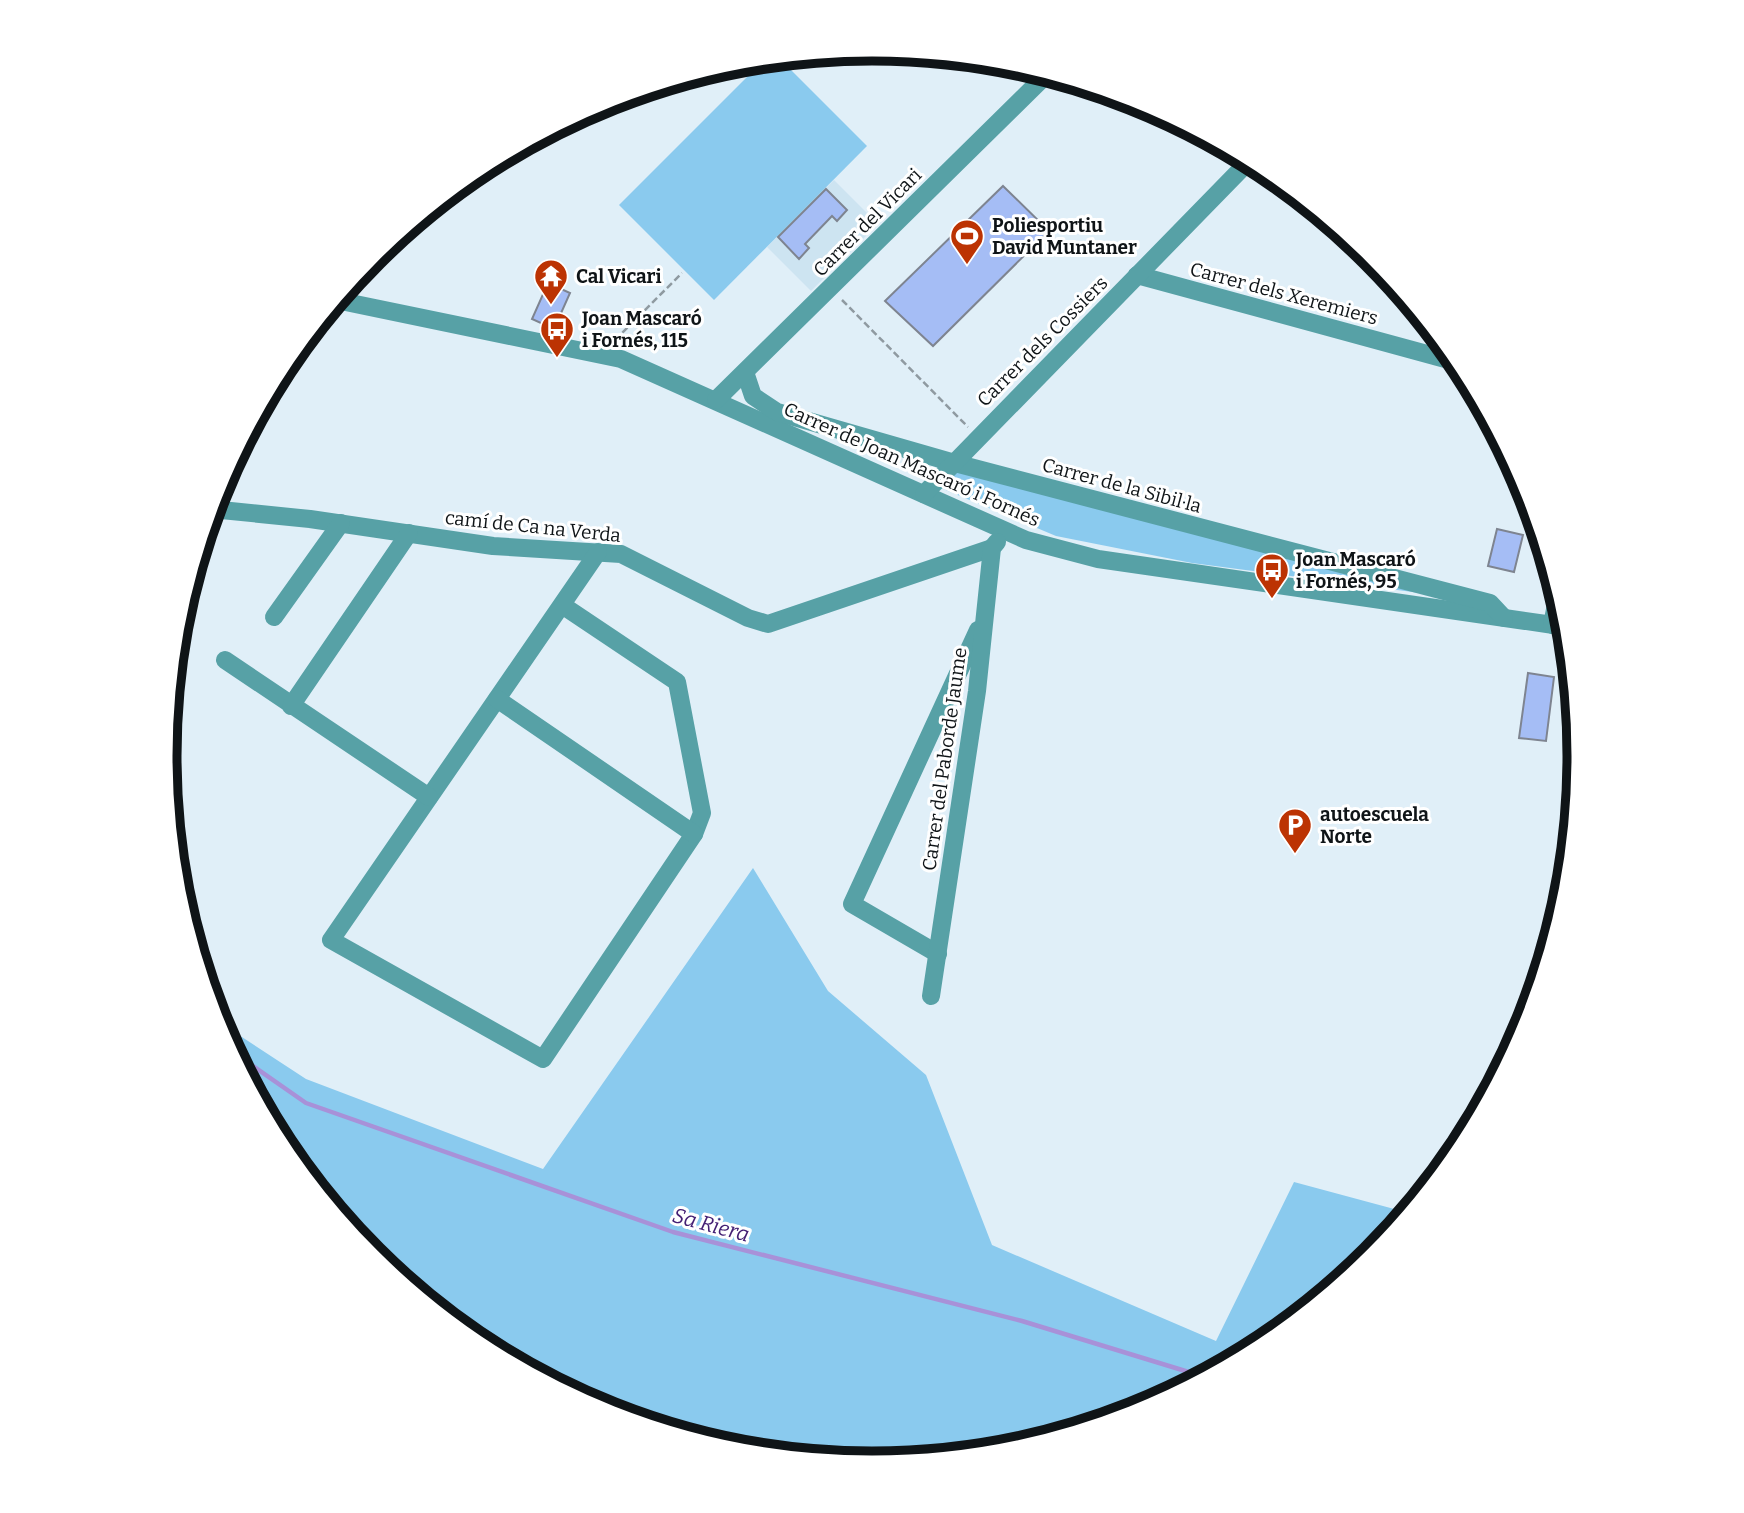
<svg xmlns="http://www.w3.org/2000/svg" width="1744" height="1513" font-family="Bitter,serif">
	<rect width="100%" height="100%" fill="#e0eff8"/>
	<polygon fill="#cde4f1" points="834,180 878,224 811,291 767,247"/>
	<g fill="#8acaee">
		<polygon points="779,58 867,146 714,300 619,205 764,60"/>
		<polygon points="954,467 1443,596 1192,563 1056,536 936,486"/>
		<polygon points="753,868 828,991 926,1075 992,1245 1216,1341 1294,1182 1409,1213 1372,1257 1265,1345 1142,1410 1010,1450 872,1464 734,1450 601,1410 479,1345 371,1256 284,1149 216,1020 306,1079 543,1169"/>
	</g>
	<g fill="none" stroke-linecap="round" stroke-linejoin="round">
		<polyline stroke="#a891d8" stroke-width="4.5" points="230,1050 306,1103 673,1232 1022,1321 1205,1377"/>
	</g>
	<g fill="#a5bdf5" stroke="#7e8490" stroke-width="2">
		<polygon points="1003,186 1049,231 933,346 885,301"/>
		<polygon points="826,189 847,210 837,221 832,216 805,244 809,248 799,259 778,237"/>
		<polygon points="548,283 570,293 554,329 532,319"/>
		<polygon points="1497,529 1523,535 1514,572 1488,566"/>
		<polygon points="1528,673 1554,677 1546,741 1519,738"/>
	</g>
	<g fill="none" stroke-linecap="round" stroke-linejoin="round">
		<g stroke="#8f9aa1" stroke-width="2.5" stroke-dasharray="7 3.5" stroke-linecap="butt">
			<polyline points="842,300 968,427"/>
			<polyline points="615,340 682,273"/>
		</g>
		<g stroke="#57a1a6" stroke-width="18">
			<polyline points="1137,275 1460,363"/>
			<polyline points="336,300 621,359 1026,540 1098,559 1567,627"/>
			<polyline points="745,372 753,396 777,412 951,462 1490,603 1504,618"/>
			<polyline points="716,400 1047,74"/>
			<polyline points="924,494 1250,160"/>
			<polyline points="211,509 310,519 493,546 621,554 748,618 768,624 992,548"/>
			<polyline points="562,605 677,682 702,813 694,834 543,1059 331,940 598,552"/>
			<polyline points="274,617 341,523"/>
			<polyline points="1552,625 1558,594"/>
			<polyline points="225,660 429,797"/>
			<polyline points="497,699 694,834"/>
			<polyline points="291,706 409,533"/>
			<polyline points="938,954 852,904 978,630"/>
			<polyline points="931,996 977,691 992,548 997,542"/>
		</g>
	</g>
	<defs>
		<g id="stadium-pin" transform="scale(1.75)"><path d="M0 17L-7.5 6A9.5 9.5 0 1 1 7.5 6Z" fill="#bc3303" stroke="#fff"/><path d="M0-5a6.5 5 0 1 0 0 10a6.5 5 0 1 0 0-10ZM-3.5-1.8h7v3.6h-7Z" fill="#fff"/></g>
		<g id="temple-pin" transform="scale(1.75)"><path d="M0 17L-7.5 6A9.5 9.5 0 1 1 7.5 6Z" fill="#bc3303" stroke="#fff"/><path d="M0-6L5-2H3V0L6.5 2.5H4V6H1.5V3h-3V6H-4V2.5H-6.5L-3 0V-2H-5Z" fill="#fff"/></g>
		<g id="bus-pin" transform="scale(1.75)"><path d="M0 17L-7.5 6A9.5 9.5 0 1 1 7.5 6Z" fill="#bc3303" stroke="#fff"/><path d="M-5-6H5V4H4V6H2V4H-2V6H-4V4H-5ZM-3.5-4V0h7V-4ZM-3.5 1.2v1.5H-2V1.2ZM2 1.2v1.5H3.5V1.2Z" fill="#fff"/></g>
		<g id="parking-pin" transform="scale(1.75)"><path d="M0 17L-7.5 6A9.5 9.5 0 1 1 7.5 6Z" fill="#bc3303" stroke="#fff"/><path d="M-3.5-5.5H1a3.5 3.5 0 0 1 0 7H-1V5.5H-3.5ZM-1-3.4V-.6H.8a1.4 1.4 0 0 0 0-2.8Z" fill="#fff"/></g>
	</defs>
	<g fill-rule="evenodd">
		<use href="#stadium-pin" x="967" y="236"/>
		<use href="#temple-pin" x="551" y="276"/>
		<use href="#bus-pin" x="557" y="329"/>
		<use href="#bus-pin" x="1272" y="570"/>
		<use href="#parking-pin" x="1295" y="825"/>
	</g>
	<g text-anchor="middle" stroke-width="6" stroke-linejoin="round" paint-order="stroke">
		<g font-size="19" fill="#0f1417" stroke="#fff">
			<text transform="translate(867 222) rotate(-45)" y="7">Carrer del Vicari</text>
			<text transform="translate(1284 293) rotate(15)" y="7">Carrer dels Xeremiers</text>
			<text transform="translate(1042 341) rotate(-45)" y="7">Carrer dels Cossiers</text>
			<text transform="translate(912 464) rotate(24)" y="7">Carrer de Joan Mascaró i Fornés</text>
			<text transform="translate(1122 485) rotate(15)" y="7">Carrer de la Sibil·la</text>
			<text transform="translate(533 526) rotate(6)" y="7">camí de Ca na Verda</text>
			<text transform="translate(944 759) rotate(-82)" y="7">Carrer del Paborde Jaume</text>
		</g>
		<g font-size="19" font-weight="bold" fill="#0f1417" stroke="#fff" text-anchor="start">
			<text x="992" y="232">Poliesportiu<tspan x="992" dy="22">David Muntaner</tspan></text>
			<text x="576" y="283">Cal Vicari</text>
			<text x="582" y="325">Joan Mascaró<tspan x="582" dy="22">i Fornés, 115</tspan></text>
			<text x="1296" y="566">Joan Mascaró<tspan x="1296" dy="22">i Fornés, 95</tspan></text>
			<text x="1320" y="821">autoescuela<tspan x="1320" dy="22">Norte</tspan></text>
		</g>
		<g font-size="21" font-style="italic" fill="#442074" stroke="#fff">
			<text transform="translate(711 1225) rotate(15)" y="7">Sa Riera</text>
		</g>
	</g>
	<path d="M0 0H1744V1513H0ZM177 756a695 695 0 1 1 1390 0a695 695 0 1 1-1390 0Z" fill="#fff" fill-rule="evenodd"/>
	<path fill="none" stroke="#0f1417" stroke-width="9" d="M177 756a695 695 0 1 1 1390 0a695 695 0 1 1-1390 0Z"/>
</svg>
